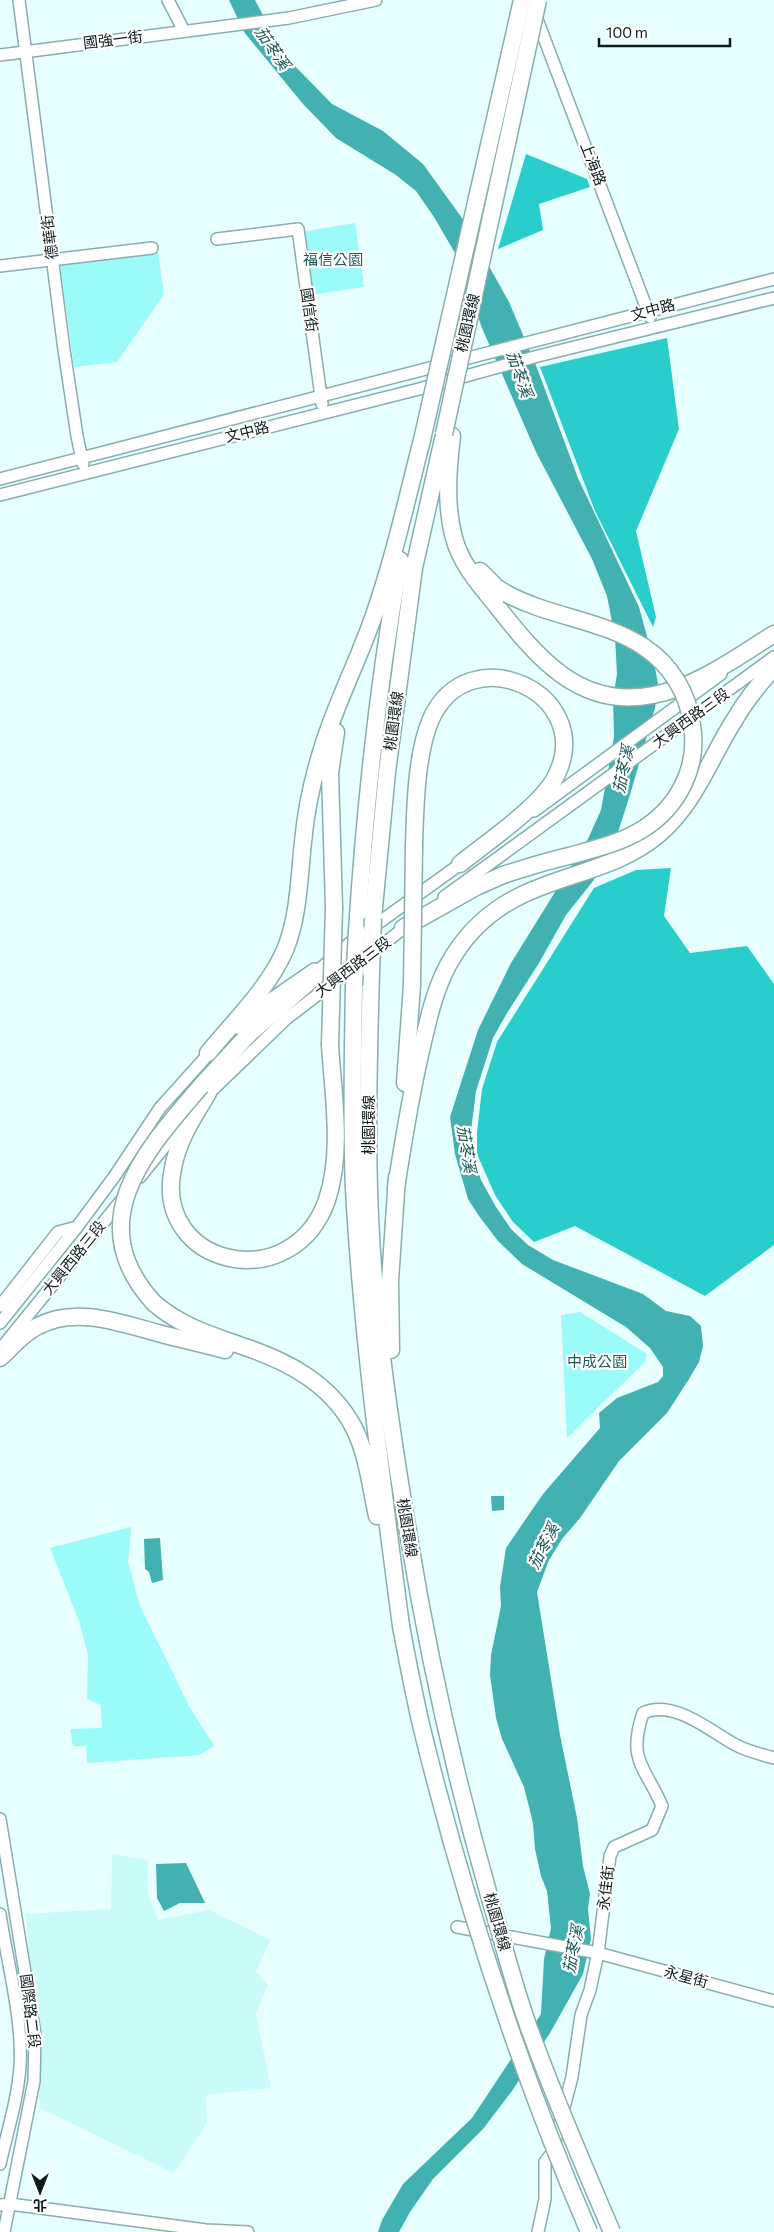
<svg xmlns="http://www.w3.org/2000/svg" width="774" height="2232" font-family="Commissioner,'Noto Sans TC',sans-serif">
	<rect width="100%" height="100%" fill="#e7fffe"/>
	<polygon fill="#c9fbf9" points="112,1854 148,1860 147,1892 158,1920 209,1910 270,1940 256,1972 268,1985 256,2014 271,2088 206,2095 207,2123 174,2173 40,2108 26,1914 111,1909"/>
	<g fill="#9afbf9">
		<polygon points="355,223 364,287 310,295 301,232"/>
		<polygon points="158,252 164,294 117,362 74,367 60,263"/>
		<polygon points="580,1312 647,1354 645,1362 567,1438 561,1315"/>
		<polygon points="131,1527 128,1562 140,1606 189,1706 214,1746 199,1755 87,1763 86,1746 73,1746 70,1729 102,1728 101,1705 87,1699 88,1655 79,1621 50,1548"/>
	</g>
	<g fill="#29cecc">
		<polygon points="526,154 587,179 590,187 539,204 543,230 498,249"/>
		<polygon points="667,338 679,429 636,531 656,617 653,627 595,511 540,367"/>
		<polygon points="671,868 664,916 690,953 747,946 774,984 774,1245 705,1296 575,1226 534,1242 513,1222 495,1195 477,1154 477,1132 482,1089 497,1042 594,888 636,870"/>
	</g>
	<g fill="#41b2b1">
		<polygon points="229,0 255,0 278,44 292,63 332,104 383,131 423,164 462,218 509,302 537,368 578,478 639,607 654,662 658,684 655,708 630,795 618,832 605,862 593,881 566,915 539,963 507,1013 493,1038 476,1091 471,1131 472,1154 481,1180 496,1207 511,1229 528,1245 553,1260 643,1294 666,1311 690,1316 701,1326 703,1346 699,1362 689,1379 667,1413 619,1461 580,1518 562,1539 549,1560 537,1592 560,1735 577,1818 583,1866 590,1894 588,1909 591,1939 583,1974 550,2033 512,2091 483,2129 433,2179 410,2212 399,2232 378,2232 382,2220 403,2184 472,2118 541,2014 544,1959 551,1928 547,1891 541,1876 535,1849 533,1823 524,1787 502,1739 496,1718 490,1675 491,1655 501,1606 500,1587 506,1548 543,1494 600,1428 599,1413 617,1398 658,1382 663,1376 663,1367 650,1348 626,1327 522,1264 498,1241 479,1216 468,1199 455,1154 450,1117 478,1030 511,963 588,839 601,810 614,737 613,699 617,674 615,637 607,596 592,559 536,452 482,328 455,253 434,217 416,191 396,175 336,138 303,104 244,32"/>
		<polygon points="491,1496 504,1496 504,1510 492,1511"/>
		<polygon points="160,1538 163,1580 152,1583 149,1572 145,1569 144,1539"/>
		<polygon points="186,1863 205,1903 180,1903 164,1911 157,1898 156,1864"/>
	</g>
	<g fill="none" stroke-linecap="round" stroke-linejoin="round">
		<g stroke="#88aead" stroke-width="14">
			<g id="minor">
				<polyline points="19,0 64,350 77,436 83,464"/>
				<polyline points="168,0 184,31"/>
				<polyline points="535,14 650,317"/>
				<polyline points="0,55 289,18 376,0"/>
				<polyline points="217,239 298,229 322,404"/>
				<polyline points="0,266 152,248"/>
				<polyline points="0,479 774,279"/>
				<polyline points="0,495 419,389 538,356 774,298"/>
				<polyline points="534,811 721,674"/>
				<polyline points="444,897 774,657"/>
				<polyline points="370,929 466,860"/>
				<polyline points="237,1028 272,998 314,969"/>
				<polyline points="203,1099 286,1019 408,925"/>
				<polyline points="140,1177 185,1121"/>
				<polyline points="0,1306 58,1232 77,1227"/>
				<polyline points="0,1323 77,1227 114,1177 160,1108 214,1048"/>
				<polyline points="3,1346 124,1197"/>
				<polyline points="0,1819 35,2034 34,2081 4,2232"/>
				<path d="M 0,1914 C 7,1961 23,2020 20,2066 C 18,2099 7,2132 0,2164"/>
				<polyline points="457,1927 598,1953 774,2001"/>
				<polyline points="0,2205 10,2204 206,2230 248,2232"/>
				<path d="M 538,2232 L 545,2199 L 545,2162 L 552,2153 L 572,2077 L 581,2015 L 590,1990 L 598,1953 L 610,1856 L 614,1847 L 652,1830 L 662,1806 C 645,1766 627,1761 643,1713 C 673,1699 709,1730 734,1744 C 746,1751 760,1754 774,1758"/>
			</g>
		</g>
		<g stroke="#88aead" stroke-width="19">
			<g id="highway">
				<path d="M 452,436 C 448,469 445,505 454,538 C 461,564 479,584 496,605 C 536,656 579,710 653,695 C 697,687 737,657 774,634"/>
				<polyline points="480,571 496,587 507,594"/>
				<path d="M 414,847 C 415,810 416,753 431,719 C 469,635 595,693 557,774 C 544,804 487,842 460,864"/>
				<polyline points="334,907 330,773 336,732"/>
				<polyline points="373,918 387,772 414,568 443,439"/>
				<polyline points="403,928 476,887 503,875"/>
				<path d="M 357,931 C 365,807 378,683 400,560"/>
				<path d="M 371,972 C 368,1078 365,1185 375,1290 C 382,1373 395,1455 409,1538"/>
				<path d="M 354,985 C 353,1053 351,1121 354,1189 C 362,1336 382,1481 401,1626"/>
				<path d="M 208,1053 C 235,1020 268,989 285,950 C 299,916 299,878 303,842 C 306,809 313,777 323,746 C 337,701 359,659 374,615 C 394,558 407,498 422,440"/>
				<polyline points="405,1083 412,985"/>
				<polyline points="201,1086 249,1034 363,935"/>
				<path d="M 208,1093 C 194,1116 178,1140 173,1168 C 152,1266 292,1299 327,1200 C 343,1152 333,1094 330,1045"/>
				<path d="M 396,1188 C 403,1143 410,1099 420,1055 C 428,1021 435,984 454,955 C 471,928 496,907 524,894 C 569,873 620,867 658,835 C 695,804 710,758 735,719 C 746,700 759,684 774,668"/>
				<path d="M 154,1303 C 179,1325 208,1334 239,1345 C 285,1360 330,1382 354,1428 C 367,1454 371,1488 377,1516"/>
				<polyline points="391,1350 390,1281 397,1177"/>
				<path d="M 0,1358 C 12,1347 23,1333 38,1326 C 76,1306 120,1323 158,1333 C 180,1339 203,1344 225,1350"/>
			</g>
		</g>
		<use href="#minor" stroke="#fff" stroke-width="11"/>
		<use href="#highway" stroke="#fff" stroke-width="16"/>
		<g stroke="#88aead" stroke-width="19" stroke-linecap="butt">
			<g id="highway-bridge">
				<polyline points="444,434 538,0"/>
				<polyline points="422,440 522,0"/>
				<path d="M 503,875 C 525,868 546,861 569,856 C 594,849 621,843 643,829 C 678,807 699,767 692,725 C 688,693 671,665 644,647 C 603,620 550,617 507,594"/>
				<polyline points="371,972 373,918"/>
				<polyline points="354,985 357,931"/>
				<polyline points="412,985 414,847"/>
				<polyline points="330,1045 334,907"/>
				<path d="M 154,1303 C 80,1222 145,1151 201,1086"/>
				<path d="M 409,1538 C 429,1660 456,1780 490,1899 C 504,1944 515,1992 532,2036 C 556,2102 584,2167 612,2232"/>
				<path d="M 401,1626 C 408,1663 415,1701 424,1737 C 466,1906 520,2072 589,2232"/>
			</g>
		</g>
		<use href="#highway-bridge" stroke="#fff" stroke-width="16"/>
	</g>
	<g text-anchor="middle" stroke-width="4.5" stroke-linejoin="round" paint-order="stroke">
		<g font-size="15" fill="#0e1d1c" stroke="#fff">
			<text transform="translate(113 40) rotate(-7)" y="5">國強一街</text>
			<text transform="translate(593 164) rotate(69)" y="5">上海路</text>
			<text transform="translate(50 237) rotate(-97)" y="5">德華街</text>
			<text transform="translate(309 310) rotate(82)" y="5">國信街</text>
			<text transform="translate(653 310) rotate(-15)" y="5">文中路</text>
			<text transform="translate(468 323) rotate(-77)" y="5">桃園環線</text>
			<text transform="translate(247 432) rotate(-14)" y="5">文中路</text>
			<text transform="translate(691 718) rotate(-36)" y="5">大興西路三段</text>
			<text transform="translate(394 721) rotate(-82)" y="5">桃園環線</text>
			<text transform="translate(353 967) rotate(-37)" y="5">大興西路三段</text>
			<text transform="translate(369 1125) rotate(-90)" y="5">桃園環線</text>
			<text transform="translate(74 1258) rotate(-51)" y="5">大興西路三段</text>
			<text transform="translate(407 1528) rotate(81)" y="5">桃園環線</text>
			<text transform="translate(606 1888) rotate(-83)" y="5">永佳街</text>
			<text transform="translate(497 1922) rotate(74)" y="5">桃園環線</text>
			<text transform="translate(686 1977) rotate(15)" y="5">永星街</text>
			<text transform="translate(30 2011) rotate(83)" y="5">國際路二段</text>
		</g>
		<g font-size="15" fill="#1c5a59" stroke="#fff">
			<text x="333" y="265">福信公園</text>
			<text x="597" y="1367">中成公園</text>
		</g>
		<g font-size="16" font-style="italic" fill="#155554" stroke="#fff">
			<text transform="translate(273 48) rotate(56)" y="6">茄苳溪</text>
			<text transform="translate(520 374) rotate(71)" y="6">茄苳溪</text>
			<text transform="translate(623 769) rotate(-78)" y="6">茄苳溪</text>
			<text transform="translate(467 1149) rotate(81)" y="6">茄苳溪</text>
			<text transform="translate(543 1546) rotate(-63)" y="6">茄苳溪</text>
			<text transform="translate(573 1949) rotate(-79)" y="6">茄苳溪</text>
		</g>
	</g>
	<g transform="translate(40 2192) rotate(180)" stroke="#ffffff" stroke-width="4" paint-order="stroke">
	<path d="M0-4L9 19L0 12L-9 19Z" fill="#0e1d1c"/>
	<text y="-8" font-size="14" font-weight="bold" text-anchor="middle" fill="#0e1d1c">北</text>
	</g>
	<path d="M599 38v8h131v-8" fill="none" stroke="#0e1d1c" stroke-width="2.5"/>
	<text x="606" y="38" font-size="15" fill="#0e1d1c" stroke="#ffffff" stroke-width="4" paint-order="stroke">100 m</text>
</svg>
